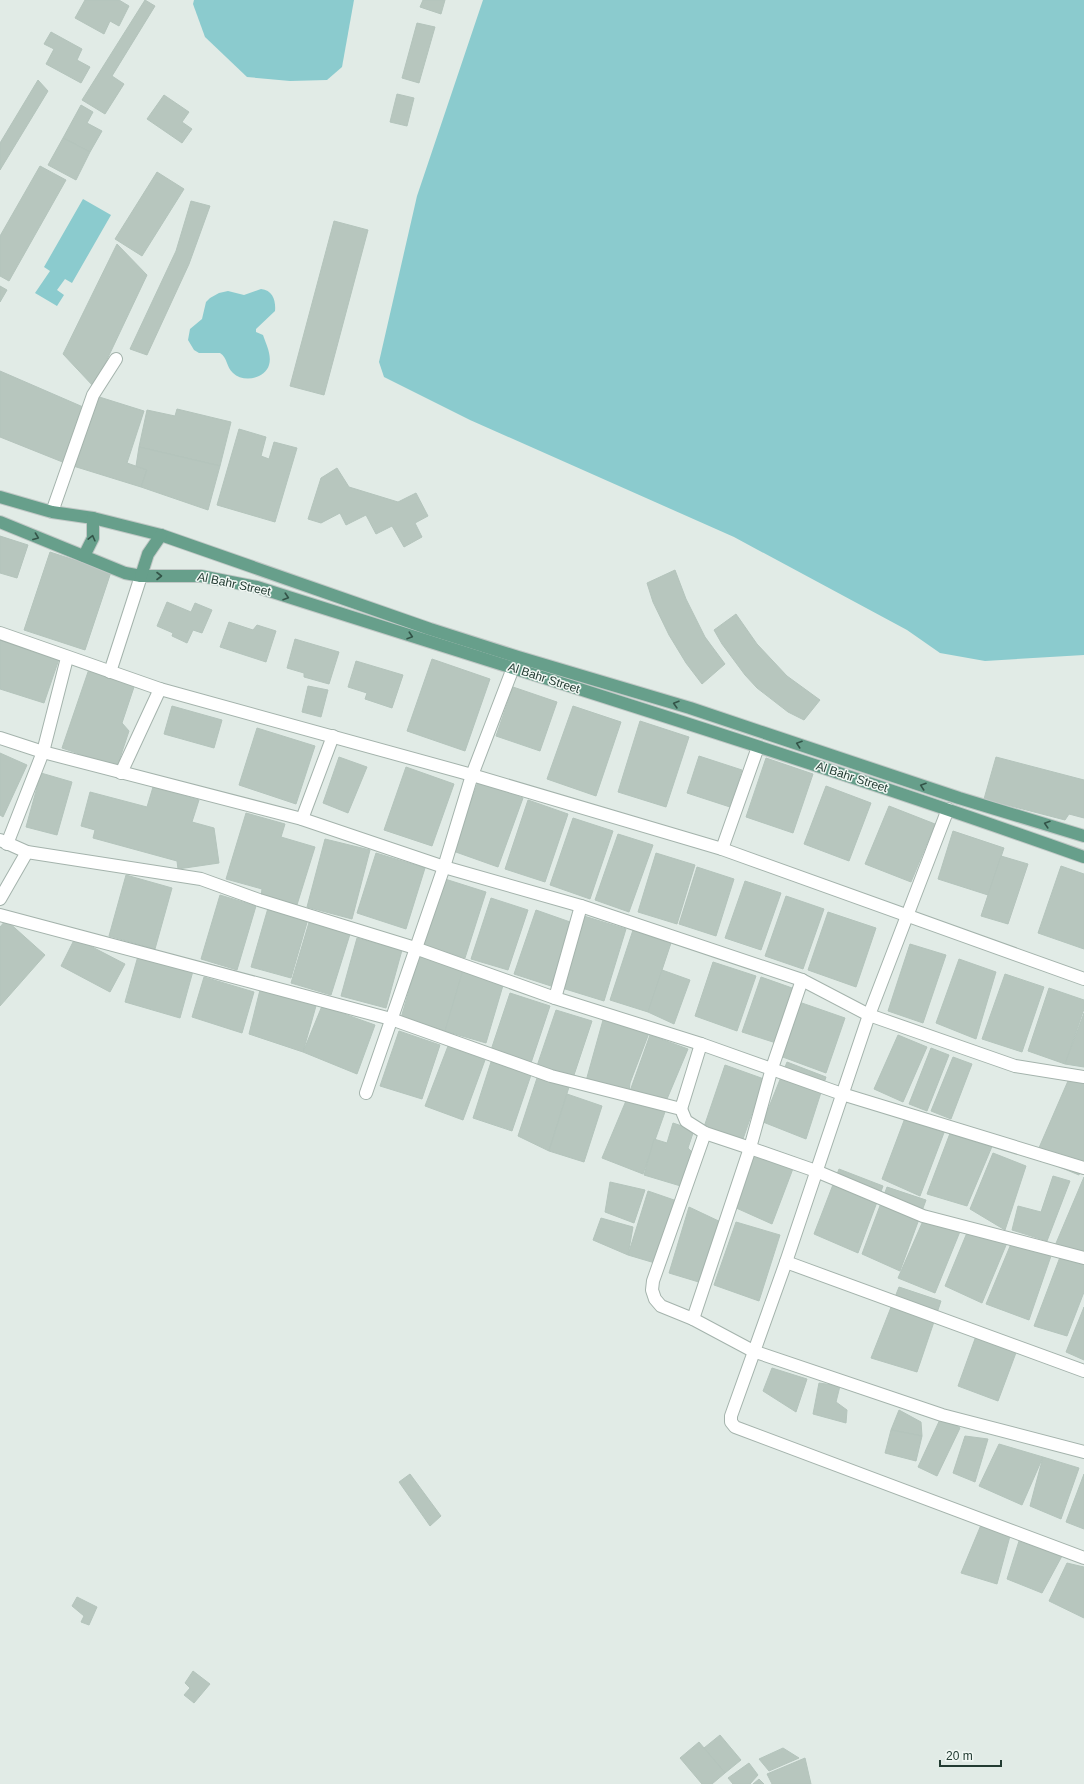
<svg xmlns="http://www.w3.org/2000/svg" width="1084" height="1784" font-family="Arial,sans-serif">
	<rect width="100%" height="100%" fill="#e1ebe6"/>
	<g fill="#8bcbce">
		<polygon points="194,0 354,0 342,67 327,80 290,81 247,77 205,37 193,4"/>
		<polygon points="483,0 1084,0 1084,655 985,661 940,653 907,630 734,537 470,420 384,377 379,362 417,196"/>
		<polygon points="83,199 111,215 72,283 65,279 57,290 64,295 57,306 35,293 50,271 44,267"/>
		<path d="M 261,289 C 273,290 276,301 275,311 L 256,329 L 256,332 L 263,335 C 266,344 272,355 269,365 C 265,379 243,383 233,373 C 226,367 228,358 220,353 L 199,353 L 194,350 L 188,340 L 190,329 L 202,319 L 206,302 L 210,298 L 219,293 L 228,291 L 244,295 Z"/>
	</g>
	<g fill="#b7c6be" stroke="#b4c4bc">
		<polygon points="85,0 119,0 129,6 119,26 110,21 104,34 75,18"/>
		<polygon points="145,0 155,6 112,76 124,84 105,114 82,100"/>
		<polygon points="423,0 445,0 441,14 420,7"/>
		<polygon points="417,23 435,27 419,83 402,78"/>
		<polygon points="51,32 82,49 77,60 90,67 81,83 46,64 54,49 44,44"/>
		<polygon points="38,80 48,91 0,170 0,143"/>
		<polygon points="397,94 414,98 407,126 390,122"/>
		<polygon points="164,95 189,112 182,122 192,129 182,143 147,119"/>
		<polygon points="81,105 93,112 87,123 102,131 90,152 63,138"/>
		<polygon points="63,138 90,152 76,180 48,165"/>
		<polygon points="40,166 66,180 9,281 0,276 0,236"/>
		<polygon points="157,172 184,189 142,256 115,239"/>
		<polygon points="191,201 210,206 189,264 147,355 130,349 176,251"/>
		<polygon points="334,221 368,230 324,395 290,386"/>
		<polygon points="117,244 147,275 94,387 63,354"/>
		<polygon points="0,286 7,290 0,302"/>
		<polygon points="0,371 90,410 70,465 0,437"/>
		<polygon points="93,395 144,411 127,463 147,470 141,487 70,465"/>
		<polygon points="177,409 231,422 220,466 139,447 147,410 175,416"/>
		<polygon points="239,429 266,437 261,456 269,459 274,442 297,448 275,522 217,505"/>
		<polygon points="139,447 220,466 208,510 141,487 147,470 136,466"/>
		<polygon points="337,468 349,487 398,502 416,493 428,516 415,523 422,537 404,547 392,526 376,534 366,515 346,525 340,513 321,523 308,519 321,478"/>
		<polygon points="0,536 28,545 17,578 0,573"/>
		<polygon points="50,552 111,572 85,650 24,630"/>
		<polygon points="675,570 686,599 705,637 725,664 702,684 686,663 669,635 653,602 647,583"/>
		<polygon points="167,602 191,612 195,603 212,610 202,633 193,630 187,643 172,636 173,633 157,626"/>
		<polygon points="736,614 757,644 787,676 820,700 804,720 788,712 757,688 745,675 722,644 714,630"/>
		<polygon points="229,622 253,630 257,625 276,631 266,662 220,647"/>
		<polygon points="295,639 339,652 329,684 304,677 304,673 287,668"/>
		<polygon points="0,640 59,659 44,703 0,689"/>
		<polygon points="432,659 490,679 465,751 407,731"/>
		<polygon points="356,661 403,675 392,708 365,699 367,693 348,687"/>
		<polygon points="89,669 135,684 122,723 129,731 117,767 62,748"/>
		<polygon points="308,686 328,690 321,717 302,712"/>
		<polygon points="513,687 557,702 540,751 496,736"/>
		<polygon points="172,706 222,720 214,748 164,734"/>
		<polygon points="573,706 621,722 596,796 547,779"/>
		<polygon points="640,721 689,737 666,807 618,792"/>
		<polygon points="257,728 315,746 296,804 239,785"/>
		<polygon points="0,753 27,765 3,817 0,815"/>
		<polygon points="699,756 742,770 730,807 687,793"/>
		<polygon points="339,757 367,767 348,813 323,803"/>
		<polygon points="996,757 1084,780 1084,818 1069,814 1065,820 984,799"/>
		<polygon points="766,758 813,774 793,833 746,817"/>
		<polygon points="406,767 454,784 432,846 384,830"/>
		<polygon points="41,773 72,782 57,835 26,827"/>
		<polygon points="478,782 523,798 498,867 453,851"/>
		<polygon points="826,786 871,803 849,861 804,844"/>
		<polygon points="153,787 199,800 192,822 214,828 219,863 178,869 177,861 93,838 95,830 81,826 90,792 147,807"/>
		<polygon points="528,800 568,814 545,882 505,869"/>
		<polygon points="889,806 935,824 911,882 865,864"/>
		<polygon points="246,813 285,824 281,837 315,847 296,908 261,897 262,889 226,879"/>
		<polygon points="573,818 613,831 590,899 550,885"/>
		<polygon points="953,831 1004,848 988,895 938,879"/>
		<polygon points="618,834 653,845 629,912 595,900"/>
		<polygon points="325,839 370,850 352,919 307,907"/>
		<polygon points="376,853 425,868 406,929 357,913"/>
		<polygon points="656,853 695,865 677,924 638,912"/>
		<polygon points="1001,856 1028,864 1008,924 981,916"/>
		<polygon points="1061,866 1084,874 1084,949 1038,933"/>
		<polygon points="697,867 734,879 716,936 679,924"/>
		<polygon points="126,875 172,888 155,949 109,936"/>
		<polygon points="445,879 486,892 465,958 424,945"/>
		<polygon points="745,881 781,893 761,950 725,938"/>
		<polygon points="220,895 256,906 237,970 201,959"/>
		<polygon points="786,896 824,909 803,969 765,956"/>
		<polygon points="491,898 528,910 508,970 471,959"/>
		<polygon points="268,908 308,919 291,978 251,967"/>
		<polygon points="536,910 573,923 551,986 514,974"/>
		<polygon points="828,912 876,928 856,987 808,970"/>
		<polygon points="584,916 626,929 604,1001 562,988"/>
		<polygon points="310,919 351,931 331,995 291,983"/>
		<polygon points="6,920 45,955 0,1006 0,927"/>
		<polygon points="633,930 671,943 648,1012 610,1000"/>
		<polygon points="75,938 125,964 110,992 61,966"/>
		<polygon points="357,938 402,950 386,1008 341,996"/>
		<polygon points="910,944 946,955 923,1023 888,1011"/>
		<polygon points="138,956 193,971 180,1018 125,1002"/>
		<polygon points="419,956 463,970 445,1031 401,1018"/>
		<polygon points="959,959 996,972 976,1039 936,1023"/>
		<polygon points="713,962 756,976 737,1031 695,1016"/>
		<polygon points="463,970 504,982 486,1043 445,1031"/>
		<polygon points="662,970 690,980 674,1024 648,1012"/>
		<polygon points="1005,974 1044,987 1022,1052 982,1039"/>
		<polygon points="204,977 254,992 242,1033 192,1017"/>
		<polygon points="761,977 795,989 776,1043 742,1032"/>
		<polygon points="1049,988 1084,1000 1084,1009 1065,1064 1028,1051"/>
		<polygon points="260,990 316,1006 303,1052 249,1034"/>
		<polygon points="510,993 550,1006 530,1066 490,1053"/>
		<polygon points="799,1002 845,1018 826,1073 780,1056"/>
		<polygon points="322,1006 375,1025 357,1074 303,1052"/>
		<polygon points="556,1010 592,1021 573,1078 537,1066"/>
		<polygon points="1084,1013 1084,1067 1065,1064"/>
		<polygon points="603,1020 649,1033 630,1083 629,1093 586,1081"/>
		<polygon points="399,1031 440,1045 422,1099 380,1086"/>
		<polygon points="650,1035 688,1049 667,1099 630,1091"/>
		<polygon points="898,1035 927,1047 903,1102 874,1089"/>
		<polygon points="448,1046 485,1060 463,1120 425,1106"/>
		<polygon points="931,1048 949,1055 927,1111 909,1104"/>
		<polygon points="953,1057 972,1064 951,1119 931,1111"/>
		<polygon points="491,1062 531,1075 512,1131 473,1118"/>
		<polygon points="787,1062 826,1077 806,1139 763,1122"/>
		<polygon points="725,1065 764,1079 743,1139 704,1127"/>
		<polygon points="1071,1074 1084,1079 1084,1162 1079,1175 1035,1157"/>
		<polygon points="537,1078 569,1087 549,1151 518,1136"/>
		<polygon points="567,1094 602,1106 584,1162 549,1151"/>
		<polygon points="628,1096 666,1109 643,1174 602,1158"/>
		<polygon points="905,1118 945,1130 920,1196 882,1179"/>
		<polygon points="673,1123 694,1130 688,1148 694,1154 684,1187 644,1175 654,1139 667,1143"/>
		<polygon points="952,1128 993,1144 967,1206 927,1194"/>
		<polygon points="757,1144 797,1158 772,1224 734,1207"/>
		<polygon points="993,1153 1026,1166 1005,1230 970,1209"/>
		<polygon points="839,1169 883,1186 858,1253 814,1234"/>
		<polygon points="1053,1176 1070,1181 1047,1241 1012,1230 1018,1206 1041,1212"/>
		<polygon points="1084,1177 1084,1258 1054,1248"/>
		<polygon points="610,1182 645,1190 634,1223 605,1212"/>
		<polygon points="887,1187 926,1200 900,1271 862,1254"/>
		<polygon points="648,1191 677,1201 665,1266 628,1255"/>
		<polygon points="689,1207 725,1224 702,1283 669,1273"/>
		<polygon points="926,1214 961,1229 935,1293 898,1278"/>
		<polygon points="601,1218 633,1227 628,1255 593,1240"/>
		<polygon points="736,1222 780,1235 759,1301 714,1285"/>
		<polygon points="971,1223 1009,1238 982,1303 945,1286"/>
		<polygon points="1013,1239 1052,1253 1029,1320 986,1304"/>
		<polygon points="1060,1257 1084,1264 1084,1292 1067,1336 1034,1326"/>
		<polygon points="899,1287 941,1301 917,1372 871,1358"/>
		<polygon points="1084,1307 1084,1360 1066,1352"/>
		<polygon points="976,1336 1017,1350 998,1401 958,1386"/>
		<polygon points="772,1368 807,1379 796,1412 763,1391"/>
		<polygon points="819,1383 840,1386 836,1402 847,1410 846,1423 813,1414"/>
		<polygon points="899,1410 921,1422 922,1436 891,1430"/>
		<polygon points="942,1415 960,1428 937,1476 918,1467"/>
		<polygon points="891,1430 922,1436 916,1461 885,1453"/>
		<polygon points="965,1436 988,1439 975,1482 953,1473"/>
		<polygon points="999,1444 1043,1457 1022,1505 979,1486"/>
		<polygon points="1043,1457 1079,1468 1061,1519 1030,1506"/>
		<polygon points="410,1474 441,1516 430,1526 399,1482"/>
		<polygon points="1084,1474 1084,1529 1066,1522"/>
		<polygon points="981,1525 1010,1536 997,1584 961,1573"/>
		<polygon points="1019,1541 1062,1556 1042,1593 1007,1579"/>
		<polygon points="1067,1563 1084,1567 1084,1618 1049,1601"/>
		<polygon points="77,1597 97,1607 89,1625 81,1622 84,1616 72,1606"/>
		<polygon points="193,1671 210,1684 194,1703 184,1695 190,1688 185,1683"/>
		<polygon points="720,1735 741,1760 725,1773 704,1748"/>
		<polygon points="699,1742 725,1773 712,1784 702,1784 680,1758"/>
		<polygon points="783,1748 799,1758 769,1771 759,1759"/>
		<polygon points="805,1758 811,1784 772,1784 767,1774"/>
		<polygon points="749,1763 758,1775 750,1784 733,1784 728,1778"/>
		<polygon points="759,1779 764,1784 753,1784"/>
	</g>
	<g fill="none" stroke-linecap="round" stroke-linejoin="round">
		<g stroke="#a4b3ac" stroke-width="14">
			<g id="minor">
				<polyline points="52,512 93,395 116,359"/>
				<polyline points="0,633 160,689 472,775 722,849 1084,979"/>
				<polyline points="110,672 141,576"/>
				<polyline points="0,738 43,752 302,819 444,867 581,906 802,980 869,1015 1015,1066 1084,1077"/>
				<polyline points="121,773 160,689"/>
				<polyline points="948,809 869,1015 786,1262 731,1416 731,1422 735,1427 1084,1558"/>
				<polyline points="302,819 333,736"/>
				<polyline points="0,840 27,852 201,879 259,900 415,948 555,998 701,1044"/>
				<polyline points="7,844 43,752 67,658"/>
				<polyline points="722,849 758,747"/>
				<polyline points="0,899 27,852"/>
				<polyline points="0,915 391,1019 551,1076 681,1109 686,1121 705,1133 750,1148 772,1068 802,980"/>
				<polyline points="555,998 581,906"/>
				<polyline points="366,1093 444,867 472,775 513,668"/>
				<polyline points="681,1109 701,1044 842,1094 1084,1168"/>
				<polyline points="705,1133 653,1281 652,1290 655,1299 661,1306 693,1319 753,1351 942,1415 1084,1452"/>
				<polyline points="786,1262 1084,1371"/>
				<polyline points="693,1319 750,1148 816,1171 923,1216 1084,1258"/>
			</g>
		</g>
		<g stroke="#c1c8c6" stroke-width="14">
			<g id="major">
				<polyline points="0,497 52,512 93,518 161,535 430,629 518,657 690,708 959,798 1084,836"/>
				<path d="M 0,522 L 125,573 L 141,576 L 201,576 L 257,587 C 534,675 811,760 1084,857"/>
				<polyline points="84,556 93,538 93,518"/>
				<polyline points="141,576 148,554 161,535"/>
			</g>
		</g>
		<use href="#minor" stroke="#fff" stroke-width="12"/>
		<use href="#major" stroke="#679f8b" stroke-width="12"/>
	</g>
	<defs><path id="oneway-chevron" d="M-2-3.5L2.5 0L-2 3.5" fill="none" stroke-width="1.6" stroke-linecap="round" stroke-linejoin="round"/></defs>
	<g stroke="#335448">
		<use href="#oneway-chevron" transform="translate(36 537) rotate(21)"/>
		<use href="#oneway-chevron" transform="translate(92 538) rotate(-76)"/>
		<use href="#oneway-chevron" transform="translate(159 576)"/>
		<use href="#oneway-chevron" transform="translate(286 597) rotate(18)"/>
		<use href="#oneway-chevron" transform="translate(410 636) rotate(18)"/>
		<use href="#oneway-chevron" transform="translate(676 704) rotate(-164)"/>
		<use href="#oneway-chevron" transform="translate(799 744) rotate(-161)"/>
		<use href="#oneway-chevron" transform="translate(923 786) rotate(-161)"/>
		<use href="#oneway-chevron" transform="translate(1047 824) rotate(-163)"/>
	</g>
	<g text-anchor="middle" stroke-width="3" stroke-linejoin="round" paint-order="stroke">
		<g font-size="12" fill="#223b32" stroke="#f1f8f4">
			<text transform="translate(234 584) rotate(12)" y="4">Al Bahr Street</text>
			<text transform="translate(544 678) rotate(18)" y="4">Al Bahr Street</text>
			<text transform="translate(852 777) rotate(18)" y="4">Al Bahr Street</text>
		</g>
	</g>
	<path d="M940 1760v6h61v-6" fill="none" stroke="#223b32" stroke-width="2"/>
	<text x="946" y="1760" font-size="12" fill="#223b32" stroke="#f1f8f4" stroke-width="3" paint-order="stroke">20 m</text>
</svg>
